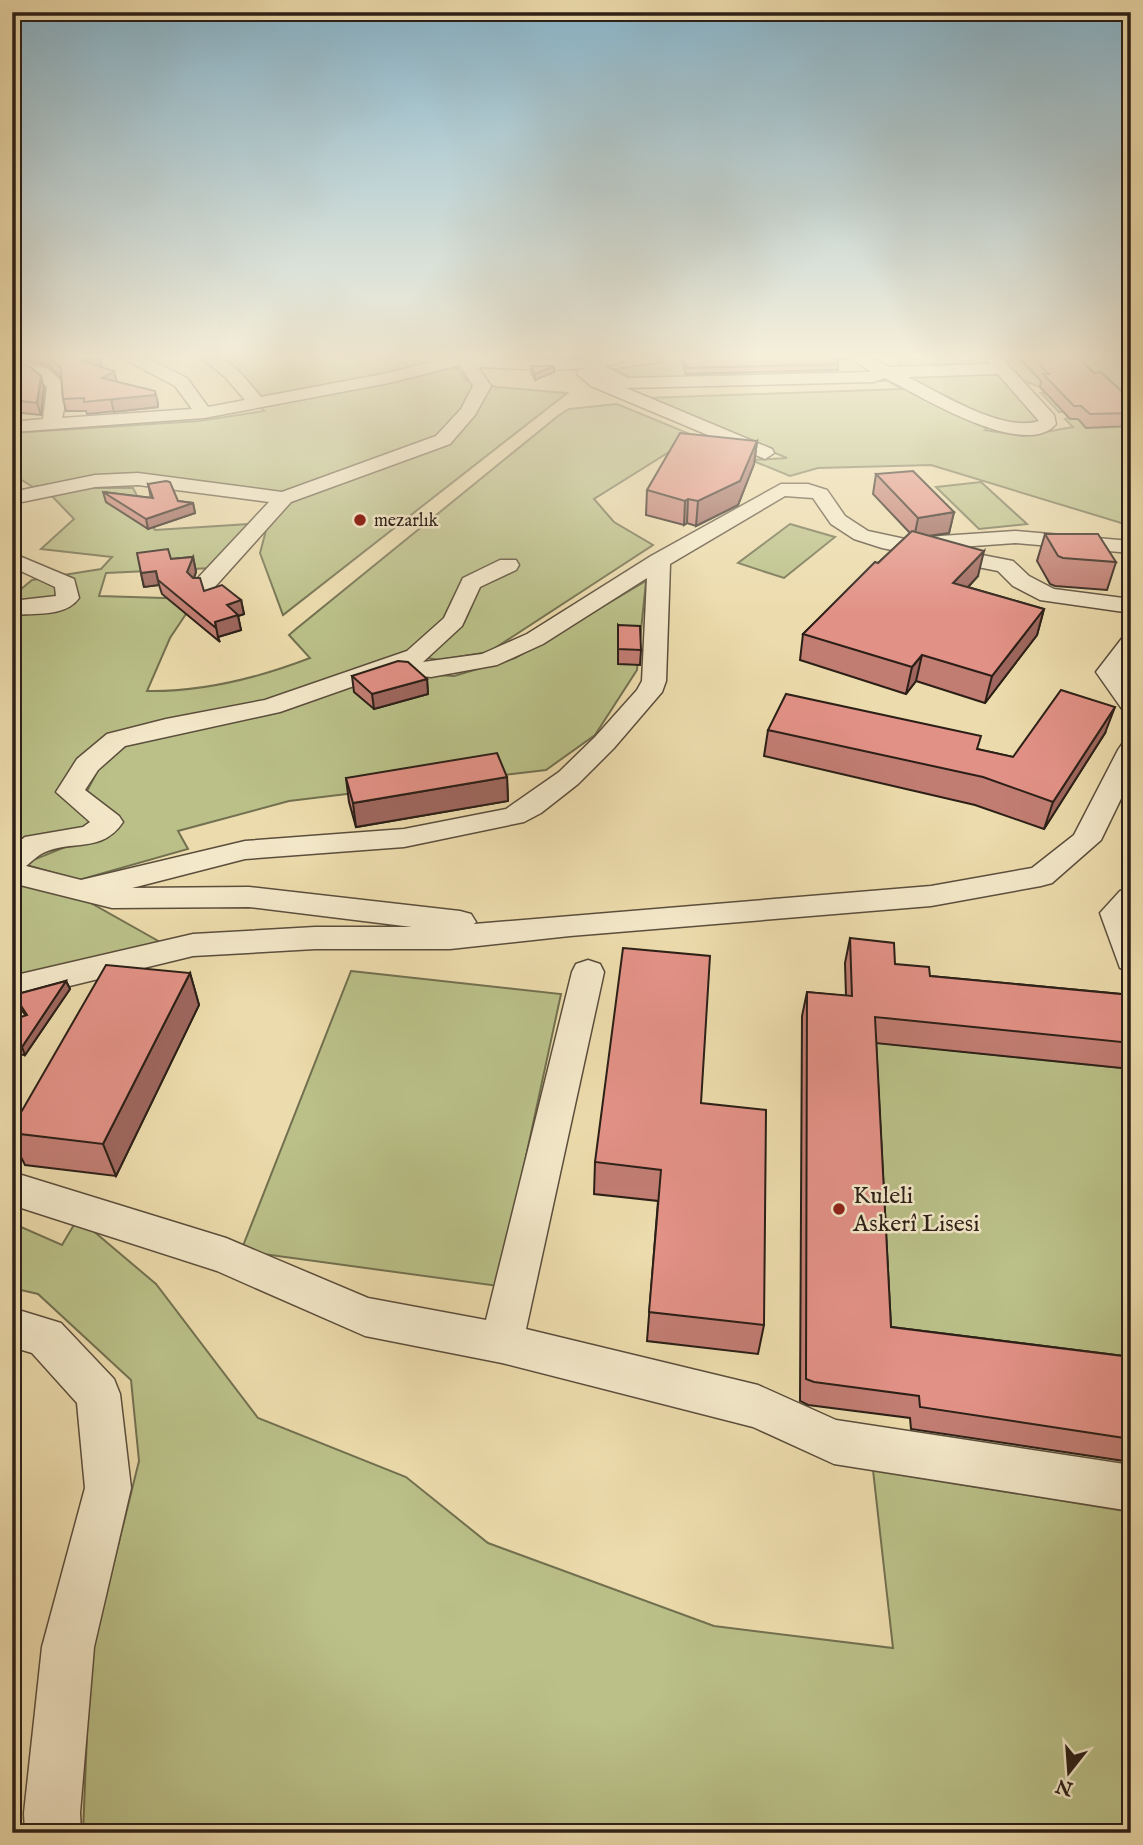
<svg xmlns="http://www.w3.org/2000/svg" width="1143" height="1845" font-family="'IM FELL English',serif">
	<rect width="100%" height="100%" fill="#ecdbac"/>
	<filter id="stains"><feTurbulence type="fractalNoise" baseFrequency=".00286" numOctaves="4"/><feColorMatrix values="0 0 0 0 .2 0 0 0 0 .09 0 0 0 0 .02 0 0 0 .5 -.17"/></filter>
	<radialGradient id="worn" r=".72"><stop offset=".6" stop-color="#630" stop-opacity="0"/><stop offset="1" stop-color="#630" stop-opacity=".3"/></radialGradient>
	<g fill="#bac088" stroke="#727050" stroke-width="2">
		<polygon points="198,356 463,356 448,364 459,370 466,380 497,387 567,393 283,615 260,553 272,508 262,495 119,476 33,487 12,474 12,433 199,421 264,411 220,363"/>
		<polygon points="655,356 680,356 688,378 635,381 616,369 664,362"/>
		<polygon points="902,356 982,356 991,367 897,369"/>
		<polygon points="1131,356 1131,526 931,465 818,468 790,476 751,460 787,458 645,398 903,389 888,381 822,381 890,379 987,428 985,430 1023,436 1073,427 1065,419 1069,418 1064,412 1059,412 1041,393 1045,393 1040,387 1024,381 1001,357"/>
		<polygon points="995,371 1037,418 1037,422 1033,424 1002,424 901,374"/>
		<path d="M 617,404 L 697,437 L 682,444 L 594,499 L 614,522 L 653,545 L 489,652 L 439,660 L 416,656 L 383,659 L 270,700 L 109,734 L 79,761 L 59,795 L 96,822 L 85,830 L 12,852 L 12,590 L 20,590 L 32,580 L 101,569 L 112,557 L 41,549 L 74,519 L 50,494 L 75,488 L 133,488 L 155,530 L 250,524 L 213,568 L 106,573 L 99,596 L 196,599 L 170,638 L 147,691 C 204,692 258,678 310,658 L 289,635 L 296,629 L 558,416 L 569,409 Z"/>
		<polygon points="981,482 1027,524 979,529 936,487"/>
		<polygon points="790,524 835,537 784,578 738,563"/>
		<polygon points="646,581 637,670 595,735 546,770 289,801 178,831 188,849 79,880 23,864 120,825 87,791 98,770 127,745 280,712 388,672 454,676 515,658"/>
		<polygon points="12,880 80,897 169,947 12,981"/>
		<polygon points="351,971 561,994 498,1286 241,1251"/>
		<polygon points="869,1042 1131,1069 1131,1381 883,1350"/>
		<polygon points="78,1218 156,1284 258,1418 406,1477 488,1543 714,1626 893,1648 873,1470 1131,1512 1131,1833 83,1833 90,1659 139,1461 131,1380 38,1294 12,1288 12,1223 62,1245"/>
	</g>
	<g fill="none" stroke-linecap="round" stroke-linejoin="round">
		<g stroke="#5b4e3c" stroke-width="3">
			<g id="minor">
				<path d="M 125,356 L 143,356 L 187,378 L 208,407 L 245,400 L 225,377 L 199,356 C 232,356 241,374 261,397 L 388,373 L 455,356 L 570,361 L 597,356 L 632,356 C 611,376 508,368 478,367 L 491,386 L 475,415 L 450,444 L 291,502 L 212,590 L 196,590 L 193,585 L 196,580 L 269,502 L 138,485 L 95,487 L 12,504 L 12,492 L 95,475 L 138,473 L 282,492 L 436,436 L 461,409 L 473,386 L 460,365 L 389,383 L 204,418 L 12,432 L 12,422 L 43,419 L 47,387 L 35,376 L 12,371 L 12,361 L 47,368 L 62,382 L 65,405 L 62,418 L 192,409 L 175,386 L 126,360 Z"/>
				<path d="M 868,356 L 890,367 L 990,364 L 983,356 L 1000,356 L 1054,415 L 1056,424 C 1025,461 918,395 885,378 L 874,382 L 626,388 L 772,449 L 774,453 L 765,459 L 591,386 L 577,374 L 579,370 L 603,365 L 627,378 L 871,372 L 849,357 ZM 998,374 L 1039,421 C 1003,433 940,393 908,377 Z"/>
				<path d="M 781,484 L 808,484 L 827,490 L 845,516 L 868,531 L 933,545 L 930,542 L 933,537 L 941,536 L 1015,531 L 1131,541 L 1131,553 L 1015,543 L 946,548 L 1013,561 L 1029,576 L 1054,589 L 1131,599 L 1131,613 L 1040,600 L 1013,586 L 998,571 L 882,548 L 854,539 L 831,524 L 813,498 L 785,496 L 670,564 L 666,681 L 662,692 L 614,748 L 578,784 L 541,813 L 524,822 L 404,847 L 245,859 L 132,888 L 249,887 L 460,911 L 471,914 L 476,922 L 474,924 L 931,886 L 1032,868 L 1074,835 L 1118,750 L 1122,744 L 1131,742 L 1131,778 L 1101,840 L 1052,883 L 1041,886 L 931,906 L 570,936 L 450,949 L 315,949 L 193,956 L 12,1000 L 12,976 L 193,934 L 315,927 L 412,927 L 249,907 L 112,908 L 12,883 L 12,847 L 25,837 L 83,827 L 90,822 L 56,792 L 77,759 L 107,734 L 166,719 L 265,700 L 407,651 L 444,618 L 463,578 L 500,560 L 516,560 L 519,565 L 516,570 L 480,587 L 462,626 L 423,662 L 482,654 L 527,634 L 651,556 ZM 647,578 L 642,681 L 637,690 L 595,737 L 559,772 L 506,809 L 404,829 L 245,841 L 81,880 L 26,866 C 31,862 37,856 43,853 C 71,839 102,854 123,822 L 119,816 L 85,790 L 98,770 L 125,746 L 280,712 L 391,673 L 431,677 L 497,665 L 543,644 Z"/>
				<path d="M 12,553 L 74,579 L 79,598 C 66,617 34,613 12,615 L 12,601 L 56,596 L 55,587 L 12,567 Z"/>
				<polygon points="1131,635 1131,659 1121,672 1131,686 1131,712 1122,709 1096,672 1123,637"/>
				<polygon points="1131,888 1131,971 1120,968 1100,913 1120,891"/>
				<polygon points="588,960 600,964 604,972 526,1329 758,1385 836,1420 1131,1465 1131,1511 834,1464 753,1427 502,1363 365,1336 217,1271 12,1205 12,1172 226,1238 368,1298 486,1320 572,972 576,964"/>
				<polygon points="12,1308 61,1323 114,1379 120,1394 131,1488 94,1647 80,1813 81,1833 25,1833 24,1813 42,1647 85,1488 77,1403 32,1353 12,1347"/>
			</g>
		</g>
		<use href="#minor" fill="#f3e8c9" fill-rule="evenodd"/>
	</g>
	<g fill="#c27d73" stroke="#2b1f17" stroke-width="2">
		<polygon points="12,356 100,356 102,367 117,382 158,403 158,407 87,414 86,411 66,411 63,399 61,378 48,365 13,358"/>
		<polygon points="524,356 551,356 551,358"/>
		<polygon points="680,356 848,356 847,359 837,361 838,364 838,370 686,374"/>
		<polygon points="1017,356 1077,356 1094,373 1131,400 1131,426 1086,428 1078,419 1070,419 1040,387 1041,381"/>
		<polygon points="12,362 44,388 41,415 12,412"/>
		<polygon points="531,366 554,366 554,372 535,380 531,372"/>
		<polygon points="757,441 754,464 738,505 696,526 687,523 684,525 646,515 647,490"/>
		<polygon points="876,474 954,512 949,533 929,536 978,576 968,587 1044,609 1037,635 985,703 916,681 906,694 800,660 803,634 910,533 873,494"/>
		<polygon points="148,484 178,501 193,503 195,513 148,529 106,502 103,492 151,498"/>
		<polygon points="1045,534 1116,562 1107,590 1055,586 1050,584 1037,561"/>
		<polygon points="193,557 196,572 194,578 204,591 241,600 244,614 238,616 241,630 218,637 220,642 162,594 159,585 144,587 141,573 171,559"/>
		<polygon points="618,625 641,650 640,665 618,664"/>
		<polygon points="352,676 427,679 428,694 374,709 354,692"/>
		<polygon points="768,730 977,749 1013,757 1105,733 1044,829 975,805 764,756"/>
		<polygon points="507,777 508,801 356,827 349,802 346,778"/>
		<polygon points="850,938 895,964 930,976 1131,995 1131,1069 876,1043 891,1327 1131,1357 1131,1462 911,1429 910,1418 808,1405 800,1401 802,1016 807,992 846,996 845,963"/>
		<polygon points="190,973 199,1005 116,1176 25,1165 12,1139 12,1133"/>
		<polygon points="66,981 70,989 25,1055 12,1054 12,1020 26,1016 17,1004 14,995"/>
		<polygon points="701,1103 764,1325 758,1354 647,1341 658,1201 594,1194 595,1162"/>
	</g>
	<g fill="#9e665e" stroke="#2b1f17" stroke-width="2">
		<polygon points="100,356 102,367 81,361"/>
		<polygon points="833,356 848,356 847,359 832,362"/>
		<polygon points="554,366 554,372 535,380 535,374"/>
		<polygon points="114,371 117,383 102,378"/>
		<polygon points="41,376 44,388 41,415 37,403"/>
		<polygon points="155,391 158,403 158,407 114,412 111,400"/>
		<polygon points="757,441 754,464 738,505 696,526 698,501"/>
		<polygon points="688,499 687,523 684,525 685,501"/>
		<polygon points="193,503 195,513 148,529 146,519"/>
		<polygon points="954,512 949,533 914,538 918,518"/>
		<polygon points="984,551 978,576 948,609 953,583"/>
		<polygon points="193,557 196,572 191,586 187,572"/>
		<polygon points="156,571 159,585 144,587 141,573"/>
		<polygon points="241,600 244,614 238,616 241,630 218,637 215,622 227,605"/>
		<polygon points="1044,609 1037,635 985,703 992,676"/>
		<polygon points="922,655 916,681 906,694 912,667"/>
		<polygon points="427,679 428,694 374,709 372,694"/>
		<polygon points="1115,707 1105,733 1044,829 1053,802"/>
		<polygon points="14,757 20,772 12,777 12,758"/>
		<polygon points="507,777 508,801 356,827 353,803"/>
		<polygon points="190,973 199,1005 116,1176 103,1144"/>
		<polygon points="66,981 70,989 25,1055 22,1047"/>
	</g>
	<g fill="#e29186" stroke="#2b1f17" stroke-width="2">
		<polygon points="47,356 98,356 81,361 114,371 102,378 155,391 155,395 84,402 84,398 63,399 61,368"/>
		<polygon points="682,356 833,356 838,364 687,368"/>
		<polygon points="1032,356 1077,356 1094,373 1101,372 1131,400 1131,404 1127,404 1131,408 1131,413 1090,414 1081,406 1074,406 1043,374 1049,374"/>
		<polygon points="12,362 30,367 41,376 37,403 12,400"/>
		<polygon points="531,366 554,366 535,374"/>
		<polygon points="680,433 757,441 740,481 698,501 688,499 685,501 647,490"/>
		<polygon points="913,471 954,512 918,518 876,474"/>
		<polygon points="166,481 170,482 178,501 193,503 146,519 103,492 153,498 148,484"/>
		<polygon points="912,531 984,551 953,583 1044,609 992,676 922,655 912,667 803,634 875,562 878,563"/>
		<polygon points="1045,534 1098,534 1116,562 1063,558 1058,556"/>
		<polygon points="168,549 171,559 193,557 187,572 193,578 200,578 204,591 222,585 241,600 227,605 238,615 215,622 216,628 158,580 156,571 141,573 137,553"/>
		<polygon points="618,625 640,626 641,650 618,649"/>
		<polygon points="398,661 408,662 427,679 372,694 352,676"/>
		<polygon points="1061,690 1115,707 1053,802 983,777 768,730 786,694 981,736 977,749 1013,757"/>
		<polygon points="497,753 507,777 353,803 346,778"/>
		<polygon points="850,938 894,943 895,964 929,967 930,976 1131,995 1131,1043 875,1017 891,1327 1131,1357 1131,1439 920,1407 919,1396 814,1382 806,1379 807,992 852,996"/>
		<polygon points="623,948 710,956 701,1103 766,1110 764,1325 649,1312 661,1170 595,1162"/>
		<polygon points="106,965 190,973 103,1144 12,1133 12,1128"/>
		<polygon points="66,981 22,1047 12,1046 12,1020 27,1015 14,995"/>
	</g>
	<linearGradient id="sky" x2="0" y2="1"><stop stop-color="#88b7cf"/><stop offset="0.58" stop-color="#f6efda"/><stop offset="1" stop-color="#f6efda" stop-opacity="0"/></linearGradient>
	<rect width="1143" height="614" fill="url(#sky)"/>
	<g fill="#8f2418" stroke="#f3e8c9" stroke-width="2.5">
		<circle cx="360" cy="520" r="7"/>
		<circle cx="839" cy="1209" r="7"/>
	</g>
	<g text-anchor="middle" stroke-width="5" stroke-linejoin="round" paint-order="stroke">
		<g font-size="18" fill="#2b1f17" stroke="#f3e8c9" text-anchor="start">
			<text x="374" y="526">mezarlık</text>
		</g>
		<g font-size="24" fill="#2b1f17" stroke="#f3e8c9" text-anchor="start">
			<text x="853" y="1203">Kuleli<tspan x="853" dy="28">Askerî Lisesi</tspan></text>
		</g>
	</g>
	<rect width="1143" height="1845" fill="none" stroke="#ecdbac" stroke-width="42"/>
	<rect x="14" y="14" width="1115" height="1817" fill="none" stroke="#2b1f17" stroke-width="3.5"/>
	<rect x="21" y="21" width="1101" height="1803" fill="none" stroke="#2b1f17" stroke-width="2"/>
	<g transform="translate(1069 1772) rotate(197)" stroke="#f3e8c9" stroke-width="5" paint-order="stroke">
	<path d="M0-5L12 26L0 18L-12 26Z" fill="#2b1f17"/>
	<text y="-10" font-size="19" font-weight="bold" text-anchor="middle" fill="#2b1f17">N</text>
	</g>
	<rect width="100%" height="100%" filter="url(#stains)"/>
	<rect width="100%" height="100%" fill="url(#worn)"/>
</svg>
